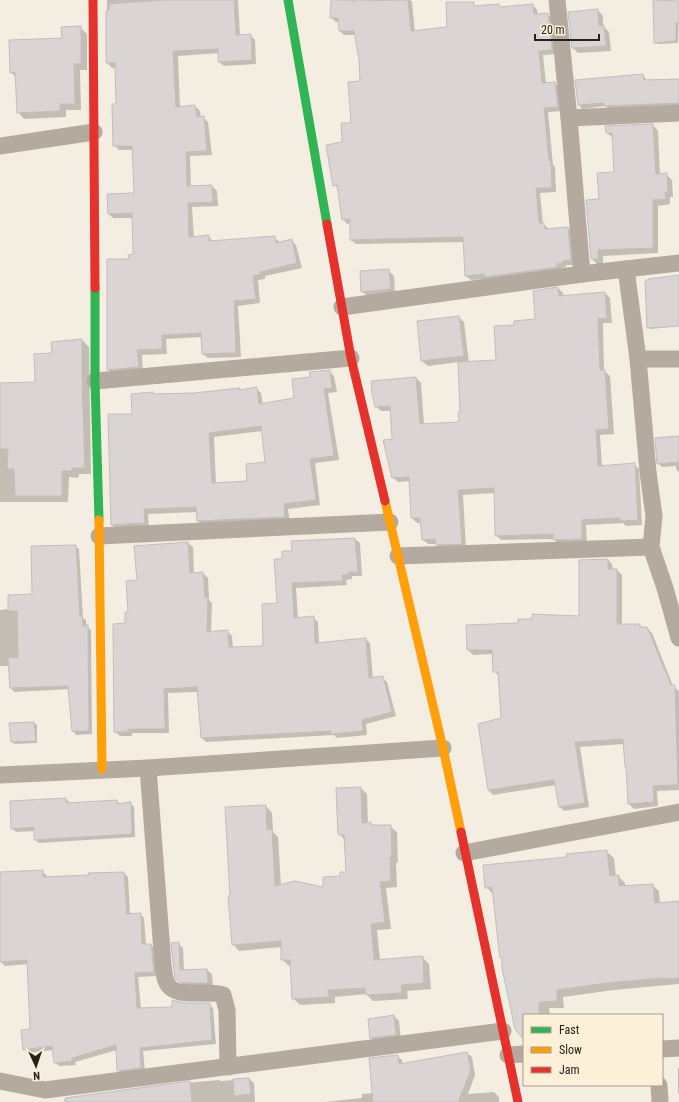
<svg xmlns="http://www.w3.org/2000/svg" width="679" height="1102" font-family="'Roboto Condensed',sans-serif">
	<rect width="100%" height="100%" fill="#f4ede1"/>
	<g fill="#0003" fill-rule="evenodd">
		<polygon points="107,0 238,0 240,36 250,35 255,40 256,64 224,66 219,62 219,53 178,56 180,108 195,106 200,111 201,118 203,117 208,122 212,155 190,156 191,187 212,186 217,191 218,206 192,207 194,238 208,236 213,241 275,238 280,243 291,240 296,245 302,268 265,276 265,279 258,280 260,303 238,306 241,357 208,358 203,354 202,337 166,339 167,354 142,355 143,371 113,374 108,369 130,260 134,255 133,218 113,218 109,214 136,194 134,150 119,150 114,145 117,105 116,68 112,68 107,63"/>
		<polygon points="332,0 354,0 355,2 410,0 412,2 415,32 448,28 473,3 477,7 498,5 500,8 533,5 537,10 538,15 548,14 552,19 556,54 543,55 546,84 555,83 559,88 562,111 548,112 553,165 555,167 556,192 540,193 543,224 548,228 548,230 568,228 572,233 575,265 566,265 566,267 561,268 561,272 471,280 466,276 464,242 356,244 351,240 351,223 347,224 343,219 339,189 334,185 343,143 352,124 361,82 360,60 356,35 344,35 340,31 339,22 336,22 331,17"/>
		<polygon points="679,2 678,43 658,44 655,42"/>
		<polygon points="598,10 603,16 603,26 609,32 611,51 578,53 573,48"/>
		<polygon points="80,27 87,34 87,70 80,70 81,110 66,110 66,117 24,119 18,112 16,78 11,72"/>
		<polygon points="643,75 647,81 679,79 679,107 609,110 606,106 582,109 579,105"/>
		<polygon points="653,125 658,131 660,175 666,174 672,180 673,197 670,197 670,204 658,206 658,253 603,256 603,264 597,264 592,259 600,200 615,173 613,138 607,133"/>
		<polygon points="388,270 394,276 395,294 367,296 362,291"/>
		<polygon points="679,276 679,326 651,329 648,326"/>
		<polygon points="558,288 563,293 563,296 605,293 610,298 612,323 603,323 604,371 610,376 614,434 600,435 602,466 634,464 639,469 642,525 626,526 623,523 586,525 587,544 559,545 554,539 501,540 496,535 495,493 463,495 466,548 442,549 436,544 428,544 422,539 422,523 417,523 412,518 410,481 398,482 393,477 392,411 381,411 376,406 416,378 421,383 424,425 460,423 462,413 459,362 428,366 422,361 459,317 464,322 469,363 497,361 515,326 536,320"/>
		<polygon points="82,340 89,347 91,474 79,474 78,478 69,477 68,502 0,502 0,402 36,383"/>
		<path d="M 329,371 L 334,376 L 337,392 L 328,393 L 339,460 L 315,463 L 320,505 L 288,509 L 290,522 L 203,526 L 198,521 L 198,512 L 148,514 L 149,528 L 117,530 L 112,525 L 109,415 L 133,415 L 152,393 L 154,395 L 194,394 L 239,389 L 241,390 L 257,389 L 261,393 L 263,405 L 295,399 L 311,378 ZM 262,431 L 266,463 L 248,482 L 216,484 L 214,437 Z"/>
		<polygon points="679,437 679,472 676,469 676,466 662,467 658,463"/>
		<polygon points="355,539 360,543 362,576 352,576 352,579 346,580 347,585 296,588 298,619 313,617 318,622 319,643 365,639 370,643 373,679 382,678 387,682 396,716 366,724 367,735 337,738 334,735 206,742 202,738 198,692 168,693 169,733 132,733 132,736 120,736 115,732 126,624 138,581 136,547 188,543 193,547 194,574 203,573 208,578 209,600 212,603 211,633 227,631 232,636 233,648 264,647 278,604 283,560 293,552 292,542"/>
		<polygon points="75,546 79,549 83,618 86,620 86,626 91,630 92,734 76,735 73,731 70,689 14,692 11,688 10,666 0,666 0,610 9,609 33,595"/>
		<polygon points="608,560 612,564 613,570 617,570 622,575 622,625 639,625 643,628 647,628 652,633 673,686 679,691 679,790 657,791 658,806 634,809 629,804 624,744 580,747 589,807 564,811 559,806 556,785 493,795 488,790 479,725 502,719 499,676 494,671 493,654 473,655 468,650 468,626 519,624 580,617"/>
		<polygon points="34,723 37,725 37,743 15,744 12,742 10,724"/>
		<polygon points="361,788 367,794 368,824 371,823 373,826 390,826 397,832 398,863 396,863 397,887 386,888 391,929 377,930 380,960 422,957 429,964 431,989 407,991 408,999 373,1001 366,994 335,997 335,1003 300,1005 293,998 291,966 289,966 282,959 282,947 239,951 233,944 231,897 266,806 272,813 273,832 278,837 281,886 324,888 347,873 345,840 339,834"/>
		<polygon points="66,799 70,803 117,801 120,804 130,803 134,807 135,837 39,843 35,840 35,831 16,832 12,828"/>
		<polygon points="607,852 614,858 616,877 618,876 625,883 625,887 652,885 659,891 660,904 679,902 679,984 614,990 563,997 564,1008 549,1008 550,1015 524,1015 524,1038 503,959 501,957 493,894 486,887 568,858"/>
		<polygon points="43,872 47,876 47,878 90,876 124,873 128,877 130,915 140,914 144,918 146,945 151,945 155,949 157,976 138,977 141,1009 173,1008 184,1004 209,1004 213,1008 216,1044 143,1051 145,1071 122,1074 118,1070 117,1050 75,1062 76,1065 59,1066 55,1062 53,1050 28,1053 24,1049 31,1030 28,964 5,966 1,962 0,948 0,873"/>
		<polygon points="178,943 183,948 184,971 207,970 212,974 213,987 183,985 178,980"/>
		<polygon points="394,1016 399,1021 401,1040 376,1043 371,1038"/>
		<polygon points="467,1053 472,1057 475,1075 468,1094 494,1092 499,1097 499,1102 324,1102 362,1098 362,1094 373,1093 397,1056 402,1060 402,1064"/>
		<polygon points="678,1068 679,1068 679,1094 678,1093"/>
		<polygon points="249,1079 254,1083 255,1102 88,1102 87,1096 196,1082 219,1080 220,1081"/>
	</g>
	<g fill="#dad5d4" stroke="#c2bebc" fill-rule="evenodd">
		<polygon points="163,0 234,0 236,35 251,34 252,60 218,62 218,49 173,51 176,107 195,105 197,117 204,116 207,151 186,152 187,186 212,185 213,202 188,203 189,237 209,235 209,241 275,236 276,243 292,239 297,263 260,272 261,274 253,276 256,299 234,301 236,353 202,354 201,333 162,335 162,349 137,350 139,367 107,370 107,259 129,259 128,255 133,254 132,213 108,214 107,194 134,193 132,146 113,146 112,104 116,104 115,63 106,63 106,10 109,10 109,4"/>
		<polygon points="331,0 351,0 351,1 408,0 411,31 447,27 446,2 474,2 474,6 499,4 499,7 533,4 534,14 548,13 552,50 539,51 542,83 555,82 558,107 544,108 549,161 551,161 552,188 536,188 539,223 544,223 545,229 568,227 571,260 562,261 563,263 557,264 557,267 501,275 485,277 484,274 465,276 463,237 350,240 350,219 342,220 337,185 333,186 326,145 342,142 341,123 351,123 348,82 360,81 359,60 354,31 339,31 338,18 330,18"/>
		<polygon points="653,0 679,1 679,23 676,23 676,41 654,43"/>
		<polygon points="598,9 599,26 604,25 606,46 572,48 568,12"/>
		<polygon points="81,26 81,64 74,64 75,104 60,104 60,111 17,113 15,72 10,73 9,40 62,38 61,27"/>
		<polygon points="643,74 644,80 679,79 679,103 604,106 604,103 578,105 575,80"/>
		<polygon points="653,124 656,174 667,173 668,192 665,192 666,199 653,200 653,248 598,250 598,259 591,259 586,200 599,199 597,173 614,172 612,133 606,133 605,126"/>
		<polygon points="389,269 391,289 361,292 360,271"/>
		<polygon points="679,275 679,326 647,328 645,281 648,280 648,279"/>
		<polygon points="558,287 559,296 605,292 607,318 598,319 600,370 605,370 609,429 596,430 598,466 635,463 638,520 620,521 620,518 582,520 582,539 553,540 553,534 495,536 494,488 458,490 462,544 436,545 435,539 422,540 420,518 411,518 409,477 392,478 383,440 392,439 390,406 375,407 372,394 371,381 416,377 420,424 459,422 458,412 460,412 458,362 496,360 494,326 514,325 514,321 535,319 533,291"/>
		<polygon points="459,316 464,356 421,361 417,321"/>
		<polygon points="82,339 82,379 85,468 72,468 72,471 62,471 62,496 15,496 14,469 7,469 8,449 0,449 0,383 35,382 34,354 52,353 51,342"/>
		<path d="M 330,370 L 332,388 L 324,389 L 334,456 L 310,459 L 316,500 L 284,504 L 285,517 L 197,521 L 196,507 L 144,509 L 145,523 L 111,525 L 108,414 L 132,414 L 131,394 L 153,392 L 153,394 L 194,393 L 240,388 L 240,390 L 257,387 L 259,404 L 294,398 L 292,379 L 310,377 L 309,372 ZM 261,426 L 265,462 L 246,464 L 247,481 L 212,483 L 209,433 Z"/>
		<polygon points="679,436 679,462 657,464 655,438"/>
		<polygon points="355,538 358,572 348,572 348,575 342,575 343,581 292,583 294,618 314,616 315,643 366,638 369,678 383,676 392,712 362,720 363,731 331,734 331,731 201,738 197,687 164,689 165,729 128,729 128,732 114,732 113,624 125,623 125,612 128,612 126,581 137,580 134,546 188,542 190,573 203,572 205,598 208,598 207,632 228,630 229,647 263,646 262,604 277,603 274,559 282,559 282,551 292,551 291,541"/>
		<polygon points="76,545 80,616 82,616 83,626 88,625 89,731 72,731 68,686 10,688 8,658 18,657 17,611 8,611 8,595 32,594 31,546"/>
		<polygon points="608,559 608,569 617,569 617,624 640,624 640,627 647,627 671,685 675,685 678,785 653,786 654,802 628,804 626,767 625,767 623,739 575,742 585,803 559,807 554,780 488,790 478,724 501,718 498,672 493,672 492,650 467,650 466,625 518,623 518,619 532,619 532,614 579,616 579,560"/>
		<polygon points="34,722 36,741 11,742 9,723"/>
		<polygon points="361,787 362,823 371,822 371,825 391,825 392,857 390,857 391,881 380,882 385,922 371,924 374,960 423,956 424,983 401,985 402,993 366,995 365,988 328,990 329,997 292,999 290,960 281,960 281,941 232,945 228,896 230,896 225,807 266,805 267,830 272,829 275,886 295,881 323,887 323,877 340,876 340,872 346,872 344,835 338,835 336,788"/>
		<polygon points="66,798 67,803 117,800 117,804 131,802 132,834 34,840 34,827 11,829 10,801"/>
		<polygon points="607,850 610,876 619,875 619,886 653,884 655,903 679,901 679,978 663,979 662,978 607,983 557,990 557,1001 539,1002 539,1015 524,1015 524,1040 515,1029 502,968 502,958 500,958 499,951 492,887 485,888 483,865 567,857 566,854"/>
		<polygon points="43,870 43,877 89,875 88,873 124,872 127,914 141,913 142,944 151,944 154,972 135,973 137,1008 172,1007 172,1000 184,1003 210,1003 212,1040 140,1048 141,1068 117,1071 116,1045 72,1058 72,1061 54,1063 52,1046 23,1050 21,1030 30,1029 27,960 0,962 0,872"/>
		<polygon points="179,942 180,970 207,969 208,983 186,983 180,982 175,978 171,943"/>
		<polygon points="394,1015 396,1035 370,1038 368,1019"/>
		<polygon points="467,1052 471,1070 458,1102 373,1102 369,1058 398,1055 399,1064"/>
		<polygon points="249,1078 251,1094 234,1096 233,1079"/>
		<polygon points="190,1081 192,1102 65,1102 65,1098"/>
	</g>
	<g fill="none" stroke-linecap="round" stroke-linejoin="round">
		<g stroke="#b5aaa0" stroke-width="17">
			<polyline points="557,0 569,118 582,274"/>
			<polyline points="569,118 679,113"/>
			<polyline points="0,146 94,132"/>
			<polyline points="626,269 638,359 648,472 654,516 651,547 665,588 679,638"/>
			<polyline points="342,307 582,274 679,263"/>
			<polyline points="638,359 679,359"/>
			<polyline points="95,381 351,358"/>
			<polyline points="99,536 390,522"/>
			<polyline points="398,556 651,547"/>
			<path d="M 148,768 L 163,965 C 164,970 164,978 167,983 C 175,1000 208,989 223,995 L 227,1010 L 228,1067"/>
			<polyline points="0,775 148,768 443,748"/>
			<polyline points="464,853 679,812"/>
			<polyline points="662,1049 679,1048"/>
			<polyline points="508,1055 524,1054"/>
			<polyline points="0,1081 45,1090 503,1031"/>
			<polyline points="659,1085 660,1102"/>
		</g>
		<g stroke="#30b455" stroke-width="9">
			<polyline points="288,0 327,224"/>
			<polyline points="95,288 95,381 99,520"/>
		</g>
		<g stroke="#ff9f0a" stroke-width="9">
			<polyline points="385,501 443,748 461,832"/>
			<polyline points="99,520 102,769"/>
		</g>
		<g stroke="#e5322d" stroke-width="9">
			<polyline points="93,0 95,288"/>
			<polyline points="327,224 351,358 385,501"/>
			<polyline points="461,832 518,1102"/>
		</g>
	</g>
	<rect x="523" y="1014" width="140" height="72" fill="#fcf0d9" stroke="#a69d8c"/>
	<rect x="531" y="1027" width="20" height="6" fill="#30b455" stroke="#a69d8c"/>
	<text x="559" y="1034" font-size="12" fill="#262119">Fast</text>
	<rect x="531" y="1047" width="20" height="6" fill="#ff9f0a" stroke="#a69d8c"/>
	<text x="559" y="1054" font-size="12" fill="#262119">Slow</text>
	<rect x="531" y="1067" width="20" height="6" fill="#e5322d" stroke="#a69d8c"/>
	<text x="559" y="1074" font-size="12" fill="#262119">Jam</text>
	<g transform="translate(36 1066) rotate(177)" stroke="#fcf0d9" stroke-width="3" paint-order="stroke">
	<path d="M0-3L7 15L0 10L-7 15Z" fill="#262119"/>
	<text y="-6" font-size="11" font-weight="bold" text-anchor="middle" fill="#262119">N</text>
	</g>
	<path d="M535 34v6h64v-6" fill="none" stroke="#262119" stroke-width="2"/>
	<text x="541" y="34" font-size="12" fill="#262119" stroke="#fcf0d9" stroke-width="3" paint-order="stroke">20 m</text>
</svg>
